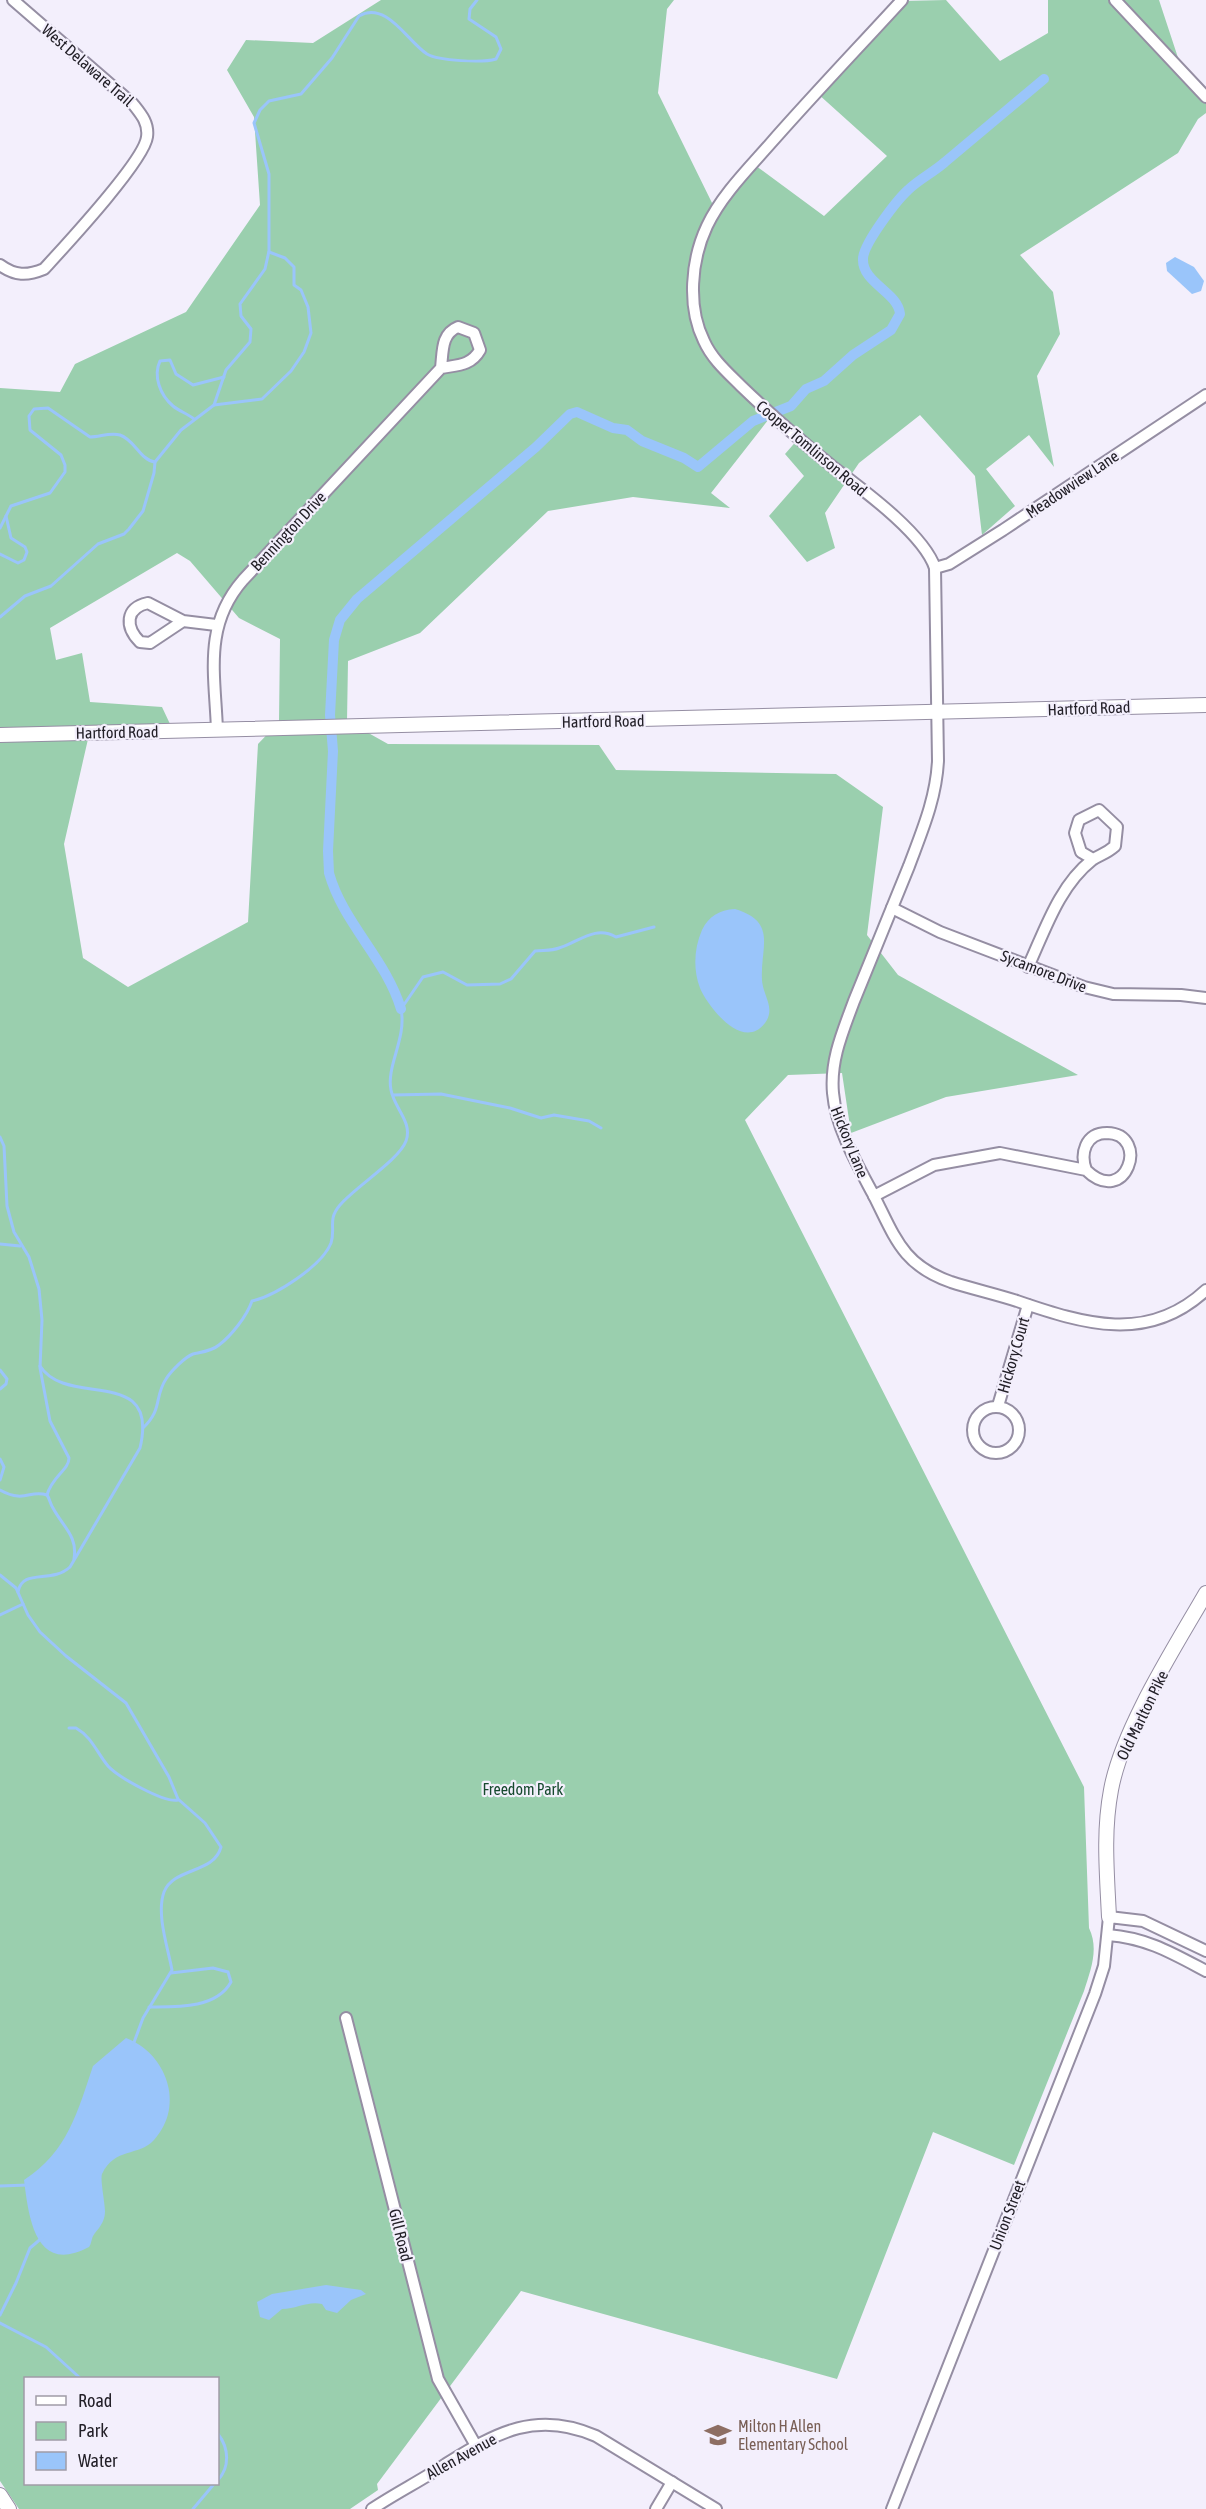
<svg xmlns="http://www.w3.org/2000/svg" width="1206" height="2509" font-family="'Asap Condensed',sans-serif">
	<rect width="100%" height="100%" fill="#f3effc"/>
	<path fill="#9acfae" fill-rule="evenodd" d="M 381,0 L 674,0 L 667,9 L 658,93 L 714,207 L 752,163 L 824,216 L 887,156 L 817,93 L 903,1 L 946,0 L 1000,61 L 1048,33 L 1048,0 L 1159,0 L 1186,82 L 1206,103 L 1206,113 L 1198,119 L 1178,153 L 1020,255 L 1053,292 L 1060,334 L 1037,376 L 1054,467 L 1029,435 L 986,469 L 1015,506 L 982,535 L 975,476 L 920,415 L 859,463 L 825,513 L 835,548 L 807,562 L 769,516 L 804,476 L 785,454 L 799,438 L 772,415 L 711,493 L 730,508 L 633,497 L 548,511 L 420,633 L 348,661 L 347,721 L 388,744 L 599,745 L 616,770 L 836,774 L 883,807 L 867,935 L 898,975 L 1078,1075 L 946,1097 L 851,1133 L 842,1073 L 788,1075 L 745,1120 L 1084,1787 L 1089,1928 C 1099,1949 1091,1969 1084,1991 L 1014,2165 L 933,2132 L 837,2379 L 521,2291 L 377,2484 L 378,2490 L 350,2509 L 19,2509 L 0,2481 L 0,388 L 60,392 L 75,364 L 186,312 L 260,205 L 254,117 L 227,70 L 246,40 L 313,43 ZM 177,553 L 190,561 L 239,618 L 280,639 L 279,722 L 258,744 L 248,922 L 128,987 L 83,958 L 64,844 L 91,726 L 170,724 L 162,707 L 90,702 L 82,653 L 56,660 L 50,628 ZM 26,2378 L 218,2378 L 218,2484 L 26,2484 Z"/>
	<g fill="#9ac5fa">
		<polygon points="1175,257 1194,267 1204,281 1201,291 1192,294 1167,271 1166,263"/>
		<path d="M 735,909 C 778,922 760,947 762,980 C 763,996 776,1008 765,1023 C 743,1052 708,1007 700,988 C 693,970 694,948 702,930 C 709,916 719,910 735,909 Z"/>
		<path d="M 126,2038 C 166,2053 186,2105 154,2140 C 138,2157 115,2147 102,2174 C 100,2179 105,2203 105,2211 C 105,2226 94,2231 92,2239 C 91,2242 91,2244 89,2247 C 36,2275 29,2220 24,2180 C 68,2152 78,2110 93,2066 Z"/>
		<path d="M 326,2285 L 361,2290 L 366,2294 L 351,2300 L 337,2313 L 326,2310 L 322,2304 C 307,2301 297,2309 282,2309 L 269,2320 L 260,2317 L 257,2302 L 272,2294 Z"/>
	</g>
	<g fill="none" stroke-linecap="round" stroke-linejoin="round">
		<g stroke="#9ac5fa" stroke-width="3">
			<polyline points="214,405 262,399 291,371 304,352 311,333 308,307 301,290 294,285 294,267 285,258 269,252"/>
			<path d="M 194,419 C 188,414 179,411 173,406 C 160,395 153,376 160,361 L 170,360 L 176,374 L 193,385 L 224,377"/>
			<path d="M 0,528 L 11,506 L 50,493 L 65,472 L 65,465 L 61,455 L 30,430 L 29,416 L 34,409 L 48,408 L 90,437 C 100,437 110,432 120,435 C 135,440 140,460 155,462"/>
			<polyline points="0,554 18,563 24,560 27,552 25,547 11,538 6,516"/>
			<path d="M 0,617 L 25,596 L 51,586 L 98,544 L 124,534 L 129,529 L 143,511 L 154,473 L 155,462 L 181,430 L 214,405 L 226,370 L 250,342 L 251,329 L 241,316 L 240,304 L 265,269 L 269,251 L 269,174 L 254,123 L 260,110 L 269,101 L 301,94 L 332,58 L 359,16 C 386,0 408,42 427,54 C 439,61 483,63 496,59 L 501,49 L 496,37 L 469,19 L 470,9 L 477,0"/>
			<polyline points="393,1095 441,1094 510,1108 541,1118 554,1115 589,1121 601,1128"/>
			<path d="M 0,1137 L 4,1146 L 7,1206 L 14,1232 L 29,1257 L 39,1289 L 42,1320 L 40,1368 L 50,1421 L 69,1458 C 69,1470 52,1476 47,1495 C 50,1499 50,1504 53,1508 C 63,1527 78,1536 74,1559"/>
			<polyline points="0,1244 20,1246"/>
			<polyline points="0,1370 7,1379 6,1384 0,1389"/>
			<path d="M 143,1428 C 163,1409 154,1397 166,1379 C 171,1371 185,1357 193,1354 C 202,1352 212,1351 219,1345 C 231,1336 247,1316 252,1301 C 275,1296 322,1266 331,1243 C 336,1228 327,1220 340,1205 C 355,1187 399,1160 406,1141 C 413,1122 394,1108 391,1090 C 386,1066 407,1038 401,1009 L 423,977 L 443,972 L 467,985 L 500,984 L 511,979 L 535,951 C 543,950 552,951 559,948 C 579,942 595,925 616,937 L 654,927"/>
			<polyline points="0,1459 4,1467 0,1480"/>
			<path d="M 0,1490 C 26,1504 29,1489 47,1495"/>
			<path d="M 0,1575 L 16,1588 L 28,1615 L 40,1632 L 66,1656 L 126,1703 L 169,1777 L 178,1799 L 205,1823 L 221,1847 C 214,1874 174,1867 164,1892 C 156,1914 168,1948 172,1970 L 143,2018 L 133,2045"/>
			<path d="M 18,1592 C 22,1568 52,1584 70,1567 L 140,1448 C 160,1364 67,1409 40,1366"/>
			<polyline points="0,1615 23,1604"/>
			<path d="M 69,1728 L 76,1728 C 92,1737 97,1753 108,1766 C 118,1777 164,1803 178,1800"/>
			<path d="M 149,2007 C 176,2007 216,2009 231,1982 L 228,1972 L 213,1968 L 171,1973"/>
			<polyline points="0,2186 28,2185"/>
			<polyline points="0,2315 16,2283 30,2248 43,2237"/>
			<polyline points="0,2323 46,2347 80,2378"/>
			<path d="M 218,2434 C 229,2448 230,2467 218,2480"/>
			<polyline points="193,2509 214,2484"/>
		</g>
		<path stroke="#9ac5fa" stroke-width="10" d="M 401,1009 C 386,959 343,923 329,873 L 328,851 L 333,751 L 330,715 L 334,640 L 340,620 L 357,599 L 536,447 L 570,414 L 577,412 L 613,428 L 627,430 L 642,441 L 684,458 L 698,467 L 753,421 L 791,406 L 806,389 L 824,381 L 853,355 L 891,330 L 900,314 C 898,292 862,283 863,259 C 863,244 897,200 908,190 C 919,179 934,172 945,162 C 978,134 1011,107 1044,79"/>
		<g stroke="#958ea3" stroke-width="14">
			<g id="minor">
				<path d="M 902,0 C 858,48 813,95 770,144 C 748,169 721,196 707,226 C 691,260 687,307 704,341 C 712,359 727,372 741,386 C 771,415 801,441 833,467 C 862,489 924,534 935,568 L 938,761 C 936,799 922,831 909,866 C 891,911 872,956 854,1001 C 843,1031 830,1060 833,1093 C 836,1128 857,1164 873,1194 C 895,1237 902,1265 951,1282 C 973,1289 995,1294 1017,1301 C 1084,1324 1148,1344 1206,1290"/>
				<polyline points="1115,0 1206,97"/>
				<path d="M 0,265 C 15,276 27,276 44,269 C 65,246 144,161 147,137 C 149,123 141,114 133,104 L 13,0"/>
				<polyline points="935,568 949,564 1003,530 1206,395"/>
				<path d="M 183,621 L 150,643 L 140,642 C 125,627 125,608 148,603 L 183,621 L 216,625"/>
				<path d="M 217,730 C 215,674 203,626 243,580 L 441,368 C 443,351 441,334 458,327 L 474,333 L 480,350 C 471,366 457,365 441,368"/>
				<polyline points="892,908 940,932 1084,987 1113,994 1181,995 1206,998"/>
				<path d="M 1028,967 C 1045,930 1059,886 1092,860 C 1099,855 1106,854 1115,846 L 1117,827 L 1099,810 L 1079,820 L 1075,833 L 1081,852 L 1093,859"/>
				<path d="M 874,1196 L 934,1165 L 1000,1153 L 1086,1170 C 1126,1209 1151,1134 1107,1133 C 1085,1133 1080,1154 1086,1170"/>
				<polyline points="998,1406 1028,1305"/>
				<circle cx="996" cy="1430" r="23"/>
				<path d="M 1108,1935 C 1147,1938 1172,1953 1206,1971"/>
				<polyline points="346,2018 438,2379 475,2444"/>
				<path d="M 372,2509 C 396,2493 422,2480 446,2464 C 497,2432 537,2410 596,2436 L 716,2509"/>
				<polyline points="656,2509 672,2482"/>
				<polyline points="892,2509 1095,1994 1104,1966 1109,1917 1143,1921 1206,1951"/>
			</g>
		</g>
		<g stroke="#958ea3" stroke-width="16">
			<g id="tertiary">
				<polyline points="0,735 1206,705"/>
				<path d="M 1109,1917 C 1107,1874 1103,1832 1111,1790 C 1122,1729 1175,1647 1206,1593"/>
				<polyline points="0,2495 9,2509"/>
			</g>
		</g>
		<use href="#minor" stroke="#fff" stroke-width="10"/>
		<use href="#tertiary" stroke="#fff" stroke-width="14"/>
	</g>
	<defs>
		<g id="school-bare" transform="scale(2.07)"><path d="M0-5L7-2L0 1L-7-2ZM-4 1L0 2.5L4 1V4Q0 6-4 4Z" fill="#8d6e63" stroke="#f3effc" stroke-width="2.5" paint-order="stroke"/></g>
	</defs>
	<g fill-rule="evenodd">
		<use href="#school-bare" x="718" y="2435"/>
	</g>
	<g text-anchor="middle" stroke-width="4.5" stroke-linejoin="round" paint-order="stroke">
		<g font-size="16" fill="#232028" stroke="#f3effc">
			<text transform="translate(88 65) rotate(41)" y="6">West Delaware Trail</text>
			<text transform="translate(812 448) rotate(40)" y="6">Cooper Tomlinson Road</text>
			<text transform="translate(1072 484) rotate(-34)" y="6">Meadowview Lane</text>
			<text transform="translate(288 531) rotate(-47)" y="6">Bennington Drive</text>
			<text transform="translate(1089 708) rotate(-2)" y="6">Hartford Road</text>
			<text transform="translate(603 721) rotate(-1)" y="6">Hartford Road</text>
			<text transform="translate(117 732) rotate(-1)" y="6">Hartford Road</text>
			<text transform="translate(1044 971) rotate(21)" y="6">Sycamore Drive</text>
			<text transform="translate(850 1142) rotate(68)" y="6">Hickory Lane</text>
			<text transform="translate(1013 1355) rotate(-74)" y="6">Hickory Court</text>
			<text transform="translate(1142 1715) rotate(-64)" y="6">Old Marlton Pike</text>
			<text transform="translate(1007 2215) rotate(-69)" y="6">Union Street</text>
			<text transform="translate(401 2235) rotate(76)" y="6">Gill Road</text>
			<text transform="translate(461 2456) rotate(-29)" y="6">Allen Avenue</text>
		</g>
		<g font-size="16" fill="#16492e" stroke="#f3effc">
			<text x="523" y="1795">Freedom Park</text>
		</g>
		<g font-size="16" fill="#785e54" stroke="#f3effc" text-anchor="start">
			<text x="738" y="2432">Milton H Allen<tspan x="738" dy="18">Elementary School</tspan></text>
		</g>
	</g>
	<rect x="24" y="2377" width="195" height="108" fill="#f3effc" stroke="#a09ca7" stroke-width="1.5"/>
	<rect x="36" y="2396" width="30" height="9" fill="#ffffff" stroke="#a09ca7" stroke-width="1.5"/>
	<text x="78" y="2407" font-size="18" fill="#232028">Road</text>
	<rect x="36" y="2422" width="30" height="18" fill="#9acfae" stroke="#a09ca7" stroke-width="1.5"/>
	<text x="78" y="2437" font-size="18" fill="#232028">Park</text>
	<rect x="36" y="2452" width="30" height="18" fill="#9ac5fa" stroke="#a09ca7" stroke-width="1.5"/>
	<text x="78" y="2467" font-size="18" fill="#232028">Water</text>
</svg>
